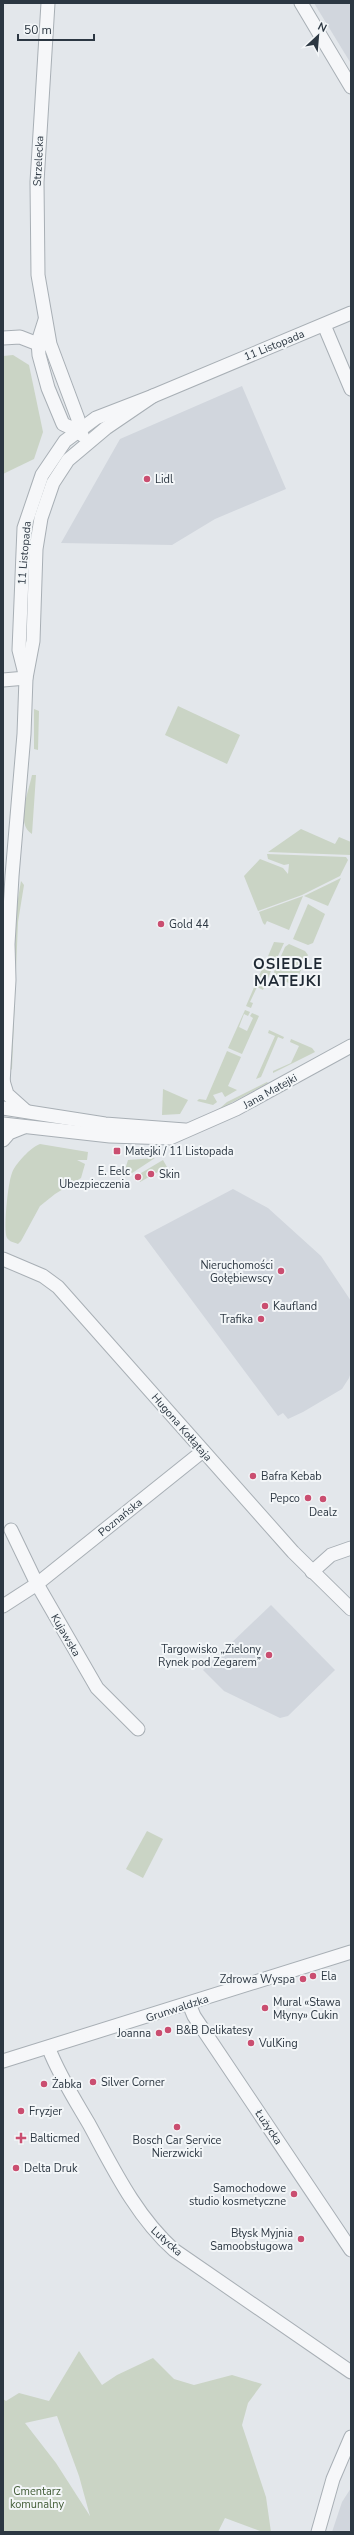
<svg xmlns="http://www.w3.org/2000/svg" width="354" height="2535" font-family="'Nunito Sans',sans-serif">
	<rect width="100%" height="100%" fill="#e3e7eb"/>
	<g fill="#d1d6dd">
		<polygon points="314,3 351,3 351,62 350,62"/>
		<polygon points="242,386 286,489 215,519 172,545 61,543 120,439"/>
		<polygon points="233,1189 268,1208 321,1256 351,1301 351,1372 349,1378 342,1389 303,1412 288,1419 283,1413 278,1416 144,1236"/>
		<polygon points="271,1605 335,1670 288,1716 280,1718 224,1691 203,1670"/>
		<polygon points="351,2488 351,2532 332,2532 342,2502"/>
	</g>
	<g fill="#cad4c5" fill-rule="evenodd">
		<polygon points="13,355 29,365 43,432 34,459 3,474 3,356"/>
		<polygon points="178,706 240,735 227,764 165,735"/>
		<polygon points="34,709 39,711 38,750 34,749"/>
		<path d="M 32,775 L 36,775 L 32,834 C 15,824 29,790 32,775 Z"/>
		<polygon points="301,829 335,844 339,837 351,842 351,855 268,852"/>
		<polygon points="267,854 346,857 348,860 340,876 302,895 258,911 244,876 260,859 283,868 288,874 289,864 284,865 268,859"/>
		<polygon points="341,878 328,906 304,896"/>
		<polygon points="21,881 24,885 18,922 12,1069 7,1073 16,910"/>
		<polygon points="303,896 289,930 267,921 265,925 263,923 259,912"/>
		<polygon points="308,904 325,914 313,943 308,945 293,939"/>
		<polygon points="274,942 284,943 272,969 266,961"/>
		<polygon points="289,944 305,951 308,955 294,985 279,979 274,972 285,947"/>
		<polygon points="265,962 271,971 263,990 257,987 250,1002 253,1003 251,1008 246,1006"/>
		<polygon points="245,1010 250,1012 248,1016 244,1014 239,1027 247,1031 253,1018 250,1016 252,1013 259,1016 242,1054 228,1048"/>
		<polygon points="269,1030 284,1037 283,1039 278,1037 261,1077 256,1079 275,1036 268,1033"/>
		<polygon points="291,1039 312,1048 315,1052 273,1073 273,1071 291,1063 299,1046 290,1042"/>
		<polygon points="227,1051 241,1057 228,1086 237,1090 225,1097 222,1092 213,1095 217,1102 213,1105 197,1101 199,1099 206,1100"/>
		<polygon points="267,1082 268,1083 218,1110 227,1102"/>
		<polygon points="163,1089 188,1100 180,1114 162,1115"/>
		<path d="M 40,1144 L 88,1152 L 87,1160 L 77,1160 L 85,1164 L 81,1178 L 55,1194 L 40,1206 L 21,1241 L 18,1244 C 13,1242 10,1242 7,1238 C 3,1230 8,1182 12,1173 C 15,1164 31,1147 40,1144 Z"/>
		<polygon points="155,1158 126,1177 123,1176 128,1160"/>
		<polygon points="163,1160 167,1167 140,1182 136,1176"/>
		<polygon points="147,1831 163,1839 143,1878 126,1869"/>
		<path d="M 79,2351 L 102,2385 L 117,2375 L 153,2358 L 174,2379 L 194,2385 L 232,2375 L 262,2384 L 248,2403 L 242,2425 L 266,2497 L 271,2532 L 263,2532 L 225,2518 L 218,2532 L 3,2532 L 3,2399 L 6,2401 L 19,2393 L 49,2401 ZM 57,2416 L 79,2476 L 90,2516 L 56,2463 L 25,2423 Z"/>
	</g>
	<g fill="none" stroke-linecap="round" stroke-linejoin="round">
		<g stroke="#a8afb5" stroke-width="15">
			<g id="minor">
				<polyline points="48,3 37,182 38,275 50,344 78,419 78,431"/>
				<polyline points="301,3 351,87"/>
				<polyline points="45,320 38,342 39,355 48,388 63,424 78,431 82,435"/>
				<polyline points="324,325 351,389"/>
				<polyline points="3,338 20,337 38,344 46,344"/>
				<polyline points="25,674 19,650 24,528 42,475 65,441 96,418 153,396 351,313"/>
				<polyline points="3,680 26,678"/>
				<polyline points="3,1081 7,1094 26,1111"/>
				<polyline points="3,1084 9,980 8,944 12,876 24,734 26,678 33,641 36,549 41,518 53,483 68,460 106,428 153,396"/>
				<polyline points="3,1108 105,1124 185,1130"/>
				<polyline points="3,1124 110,1136 170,1138 236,1109 351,1046"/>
				<polyline points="3,1140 9,1133 24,1127"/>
				<polyline points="3,1259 43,1276 58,1287 293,1552 351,1609"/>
				<polyline points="11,1530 37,1584 97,1688 138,1729"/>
				<polyline points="312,1572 331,1555 351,1548"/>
				<polyline points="3,1606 37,1584 203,1451"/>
				<polyline points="189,2004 194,2016 351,2250"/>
				<path d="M 49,2049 C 59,2075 75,2100 89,2124 C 113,2168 136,2216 174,2250 L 351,2372"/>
				<polyline points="3,2061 351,1952"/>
				<polyline points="318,2532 333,2479 351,2437"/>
			</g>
		</g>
		<use href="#minor" stroke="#f6f7f9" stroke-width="13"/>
	</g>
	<g fill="#ca4e70" stroke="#f3f6f8" stroke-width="1.5">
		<circle cx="147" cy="479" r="4"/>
		<circle cx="161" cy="924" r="4"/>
		<rect x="113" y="1147" width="8" height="8" rx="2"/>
		<circle cx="151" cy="1174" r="4"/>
		<circle cx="138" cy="1177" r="4"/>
		<circle cx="281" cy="1271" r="4"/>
		<circle cx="265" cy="1306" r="4"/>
		<circle cx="261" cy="1319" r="4"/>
		<circle cx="253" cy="1476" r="4"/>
		<circle cx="308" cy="1498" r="4"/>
		<circle cx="323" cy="1499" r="4"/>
		<circle cx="269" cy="1655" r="4"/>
		<circle cx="313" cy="1976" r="4"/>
		<circle cx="303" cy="1979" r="4"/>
		<circle cx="265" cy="2008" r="4"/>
		<circle cx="168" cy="2030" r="4"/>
		<circle cx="159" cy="2033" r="4"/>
		<circle cx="251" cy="2043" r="4"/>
		<circle cx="93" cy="2082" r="4"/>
		<circle cx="44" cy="2084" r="4"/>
		<circle cx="21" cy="2111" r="4"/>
		<circle cx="177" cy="2127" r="4"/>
		<path d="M19 2132h4v4h4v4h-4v4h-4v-4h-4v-4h4z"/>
		<circle cx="16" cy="2168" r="4"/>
		<circle cx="294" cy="2194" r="4"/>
		<circle cx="301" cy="2239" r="4"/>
	</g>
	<g text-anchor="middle" stroke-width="4" stroke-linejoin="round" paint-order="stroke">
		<g font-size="11" fill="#2c3742" stroke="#f3f6f8">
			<text transform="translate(38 161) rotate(-87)" y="4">Strzelecka</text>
			<text transform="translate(274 345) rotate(-22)" y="4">11 Listopada</text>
			<text transform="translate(24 553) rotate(-85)" y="4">11 Listopada</text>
			<text transform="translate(270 1091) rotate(-29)" y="4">Jana Matejki</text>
			<text transform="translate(182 1427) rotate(49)" y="4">Hugona Kołłątaja</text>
			<text transform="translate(120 1517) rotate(-39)" y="4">Poznańska</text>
			<text transform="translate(66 1635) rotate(60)" y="4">Kujawska</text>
			<text transform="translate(177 2008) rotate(-18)" y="4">Grunwaldzka</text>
			<text transform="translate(269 2127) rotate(56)" y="4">Łużycka</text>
			<text transform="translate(167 2241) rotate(42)" y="4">Lutycka</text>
		</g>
		<g font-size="11" fill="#2c3742" stroke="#f3f6f8" text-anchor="start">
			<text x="155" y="483">Lidl</text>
			<text x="169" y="928">Gold 44</text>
			<text x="125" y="1155">Matejki / 11 Listopada</text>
			<text x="130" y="1175" text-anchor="end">E. Eelc<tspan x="130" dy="13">Ubezpieczenia</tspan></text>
			<text x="159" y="1178">Skin</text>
			<text x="273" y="1269" text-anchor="end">Nieruchomości<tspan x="273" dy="13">Gołębiewscy</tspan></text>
			<text x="273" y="1310">Kaufland</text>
			<text x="253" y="1323" text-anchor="end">Trafika</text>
			<text x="261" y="1480">Bafra Kebab</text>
			<text x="300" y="1502" text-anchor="end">Pepco</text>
			<text x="323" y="1516" text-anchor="middle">Dealz</text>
			<text x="261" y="1653" text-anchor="end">Targowisko „Zielony<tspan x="261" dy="13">Rynek pod Zegarem”</tspan></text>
			<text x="321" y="1980">Ela</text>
			<text x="295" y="1983" text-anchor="end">Zdrowa Wyspa</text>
			<text x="273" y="2006">Mural «Stawa<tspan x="273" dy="13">Młyny» Cukin</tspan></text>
			<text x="176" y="2034">B&amp;B Delikatesy</text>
			<text x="151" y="2037" text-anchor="end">Joanna</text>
			<text x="259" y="2047">VulKing</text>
			<text x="101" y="2086">Silver Corner</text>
			<text x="52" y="2088">Żabka</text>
			<text x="29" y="2115">Fryzjer</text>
			<text x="30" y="2142">Balticmed</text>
			<text x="177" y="2144" text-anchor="middle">Bosch Car Service<tspan x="177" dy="13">Nierzwicki</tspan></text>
			<text x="24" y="2172">Delta Druk</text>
			<text x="286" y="2192" text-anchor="end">Samochodowe<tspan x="286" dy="13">studio kosmetyczne</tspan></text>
			<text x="293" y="2237" text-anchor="end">Błysk Myjnia<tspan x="293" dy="13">Samoobsługowa</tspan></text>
		</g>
		<g font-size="11" fill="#445e39" stroke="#f3f6f8">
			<text x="37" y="2495">Cmentarz<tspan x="37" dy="13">komunalny</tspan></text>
		</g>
		<g font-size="15" font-weight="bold" letter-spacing="1" fill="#1e2833" stroke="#f3f6f8">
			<text x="288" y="969">OSIEDLE<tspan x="288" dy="17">MATEJKI</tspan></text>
		</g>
	</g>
	<rect width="354" height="2535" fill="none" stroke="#2c3742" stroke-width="8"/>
	<g transform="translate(318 36) rotate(26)" stroke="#f3f6f8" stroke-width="3" paint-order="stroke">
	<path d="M0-3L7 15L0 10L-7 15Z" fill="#2c3742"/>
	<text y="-6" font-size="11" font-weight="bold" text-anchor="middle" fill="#2c3742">N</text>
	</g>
	<path d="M18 34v6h76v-6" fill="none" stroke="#2c3742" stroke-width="2"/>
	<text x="24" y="34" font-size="12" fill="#2c3742" stroke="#f3f6f8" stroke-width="3" paint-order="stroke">50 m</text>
</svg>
